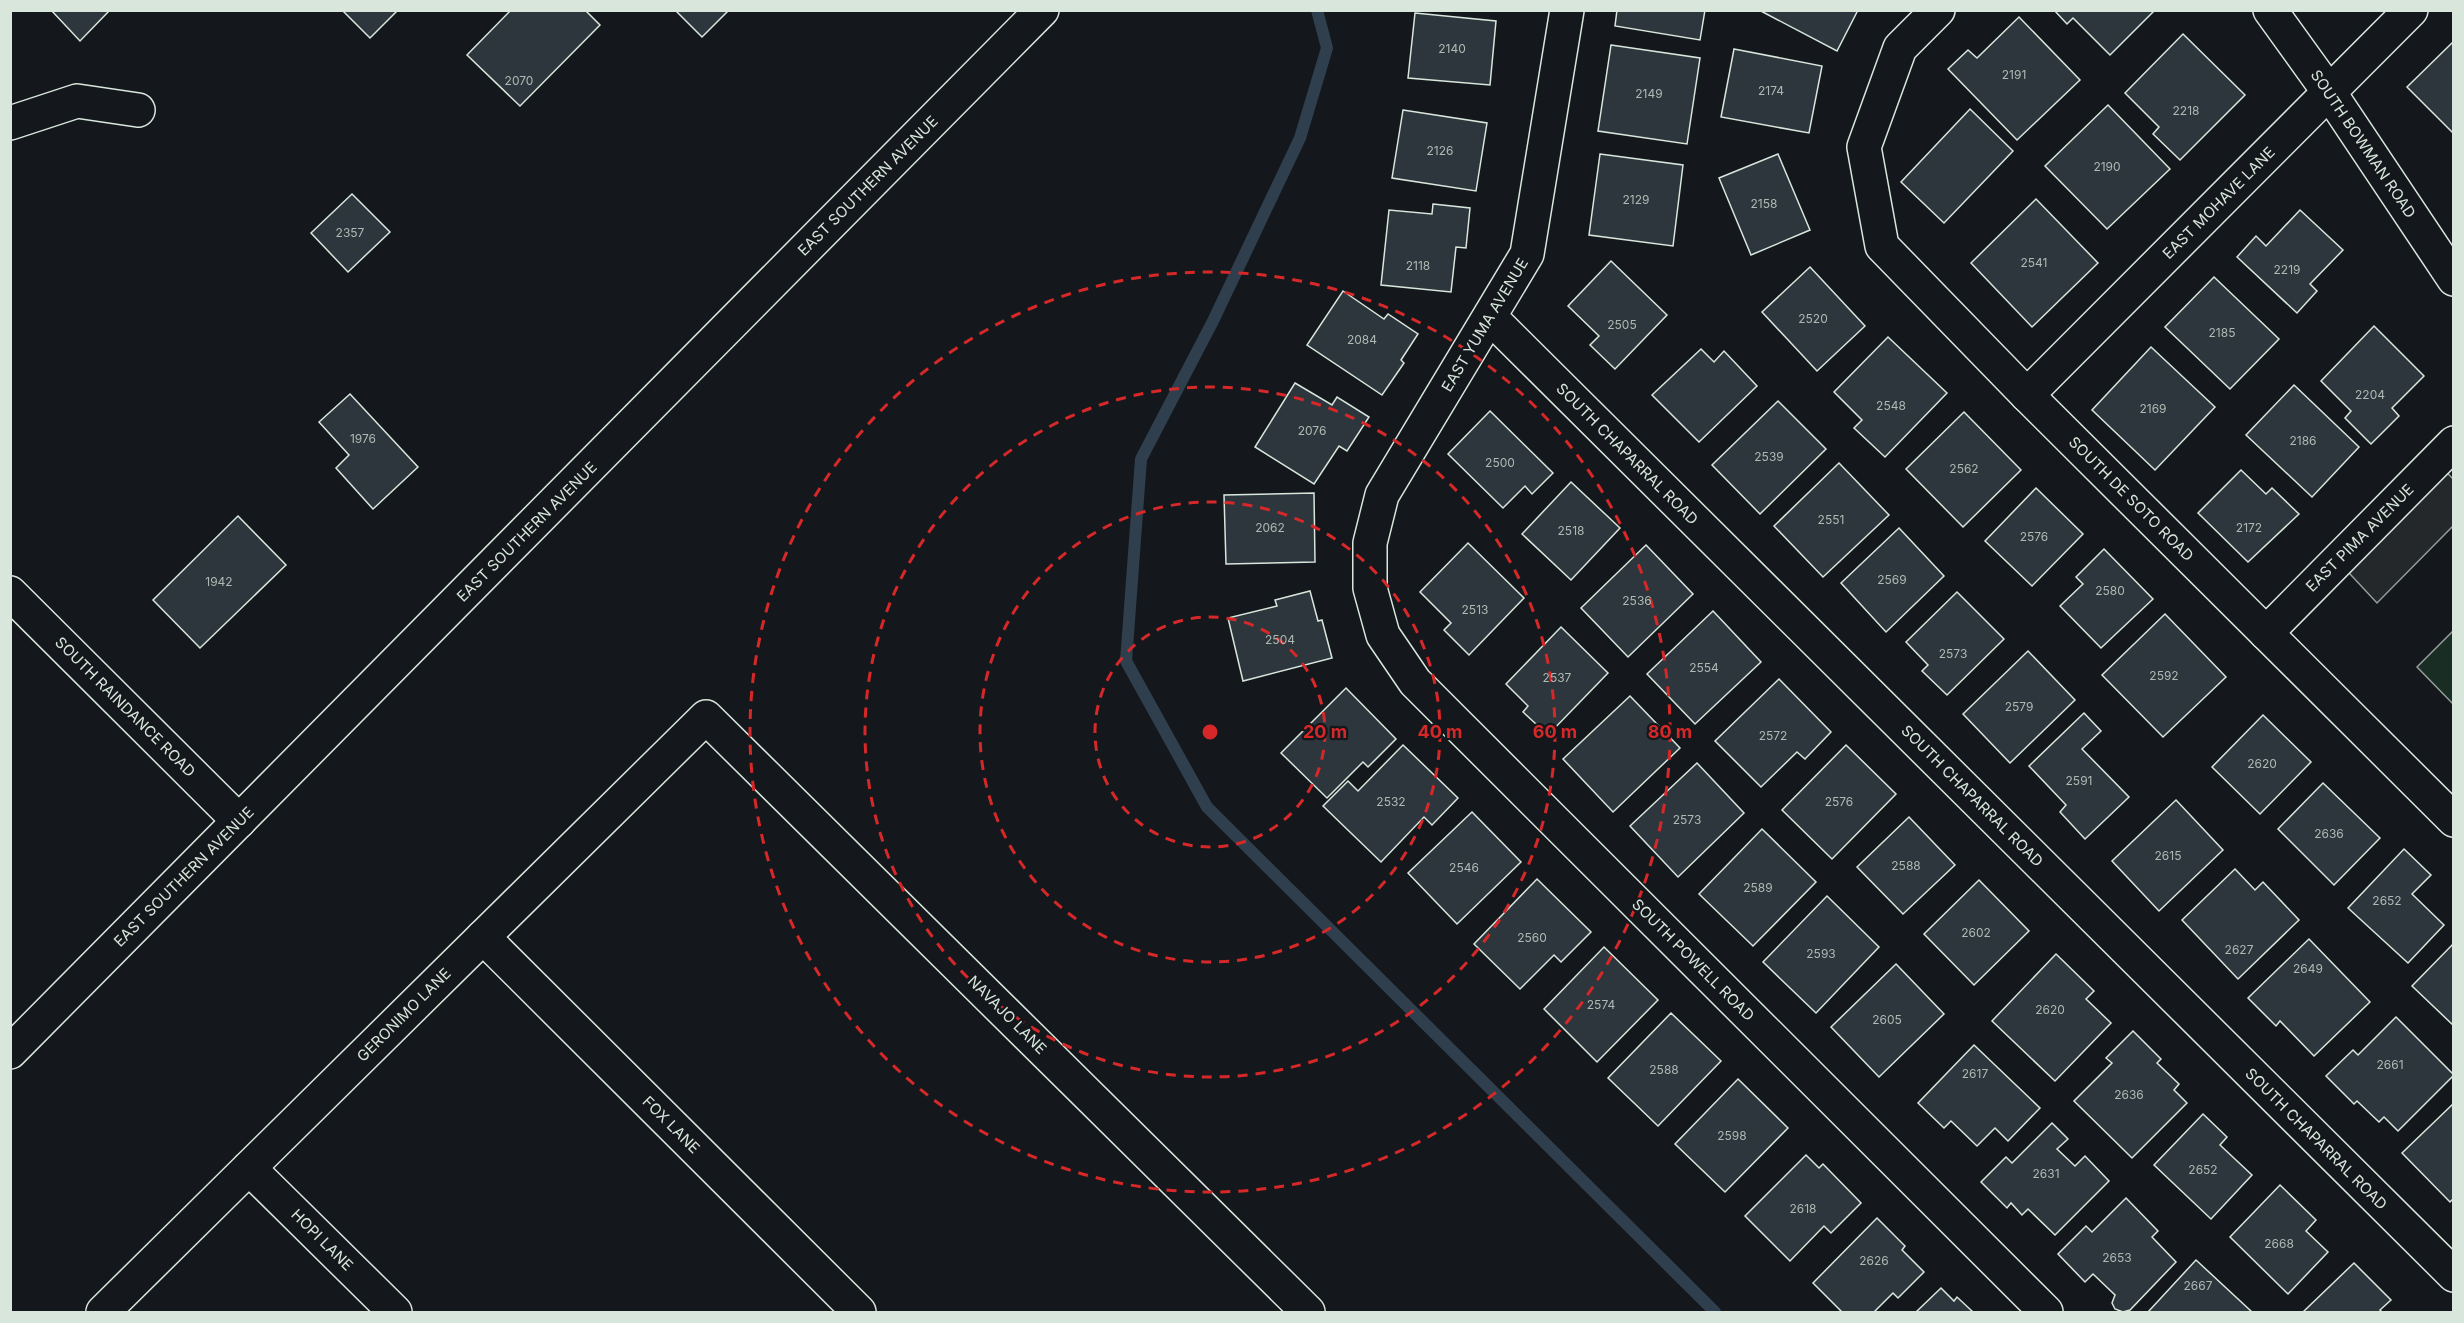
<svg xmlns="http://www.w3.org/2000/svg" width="2464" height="1323" font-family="Inter,sans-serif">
	<rect width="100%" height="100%" fill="#14181c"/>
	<polygon fill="#1a2d24" stroke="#939e99" stroke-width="1.5" points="2453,631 2453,704 2417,667"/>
	<polygon fill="#24282b" stroke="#939e99" stroke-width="1.5" points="2436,461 2453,479 2453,526 2377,603 2337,560"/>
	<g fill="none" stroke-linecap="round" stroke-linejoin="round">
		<polyline stroke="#2f3f4d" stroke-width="12" points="1317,10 1327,48 1300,138 1213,321 1141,459 1126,661 1207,807 1715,1312"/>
	</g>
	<g fill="#2c363c" stroke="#d8e6dc" stroke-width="1.5">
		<polygon points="51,10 110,10 80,41"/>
		<polygon points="342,10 398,10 370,38"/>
		<polygon points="511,10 585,10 600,25 520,106 467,55"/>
		<polygon points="675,10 729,10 702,37"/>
		<polygon points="1617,10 1705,10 1700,40 1615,26"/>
		<polygon points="1759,10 1858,10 1837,51"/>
		<polygon points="2054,10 2155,10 2110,55 2073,18 2067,24"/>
		<polygon points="1415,13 1496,21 1490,85 1408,78"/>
		<polygon points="2019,17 2080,80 2017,140 1948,69 1968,50 1977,58"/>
		<polygon points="2183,34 2245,95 2180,160 2153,134 2159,127 2125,93"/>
		<polygon points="2454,41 2454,134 2407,87"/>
		<polygon points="1611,45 1700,58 1687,144 1598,131"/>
		<polygon points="1734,49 1822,66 1809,133 1721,117"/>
		<polygon points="2108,105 2170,169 2107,229 2045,166"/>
		<polygon points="1970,109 2013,151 1944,223 1901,182"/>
		<polygon points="1403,110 1487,123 1476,191 1392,178"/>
		<polygon points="1600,154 1683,165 1673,246 1589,235"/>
		<polygon points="1778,154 1810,230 1751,255 1719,178"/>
		<polygon points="352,194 390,232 348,272 311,233"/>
		<polygon points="2036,199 2098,263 2032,327 1971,263"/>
		<polygon points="1433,204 1470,208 1466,248 1456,247 1451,292 1381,285 1389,210 1432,214"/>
		<polygon points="2300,210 2343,250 2310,284 2317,291 2297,313 2237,257 2256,236 2266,246"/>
		<polygon points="1611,261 1667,315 1615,369 1590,345 1599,336 1568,306"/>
		<polygon points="1810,267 1865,326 1817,371 1762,312"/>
		<polygon points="2214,277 2279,339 2230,389 2165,327"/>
		<polygon points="1343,291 1384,319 1388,314 1418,334 1401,360 1404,363 1382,395 1307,345"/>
		<polygon points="2374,326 2424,376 2392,408 2399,416 2371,444 2345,418 2351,411 2321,381"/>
		<polygon points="1888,337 1947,393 1885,457 1854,428 1862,420 1834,392"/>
		<polygon points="2151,347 2215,407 2155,470 2092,410"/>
		<polygon points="1701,349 1714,362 1724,351 1757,386 1699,442 1652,395"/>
		<polygon points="1295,383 1332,405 1337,397 1369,417 1347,451 1339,446 1314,484 1255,447"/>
		<polygon points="2294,385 2359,447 2312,497 2246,435"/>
		<polygon points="350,394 418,467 373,509 336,468 349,455 319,422"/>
		<polygon points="1778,401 1826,449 1760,514 1712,465"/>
		<polygon points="1490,411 1553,473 1532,494 1525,486 1503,508 1448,454"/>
		<polygon points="1964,412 2021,470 1963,527 1906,469"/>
		<polygon points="1839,463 1889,515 1823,577 1774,526"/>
		<polygon points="2241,470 2266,494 2272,488 2299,514 2248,562 2198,513"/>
		<polygon points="1571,482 1620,528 1571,580 1522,534"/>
		<polygon points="2036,488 2083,534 2032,586 1985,541"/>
		<polygon points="1314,493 1315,562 1226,564 1224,495"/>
		<polygon points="238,516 286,565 200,648 153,600"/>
		<polygon points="1899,528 1944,576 1886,632 1841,583"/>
		<polygon points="1468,543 1524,598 1469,655 1444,630 1451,623 1420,592"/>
		<polygon points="1646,545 1693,594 1628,657 1581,608"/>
		<polygon points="2104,549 2153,599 2101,648 2060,606 2083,584 2076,577"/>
		<polygon points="1310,591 1318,621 1322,620 1332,658 1243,681 1228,618 1277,606 1275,600"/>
		<polygon points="1957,592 2004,639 1947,695 1922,671 1928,665 1906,642"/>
		<polygon points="1713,611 1761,662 1695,724 1647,674"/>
		<polygon points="2165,614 2226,677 2163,737 2102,675"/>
		<polygon points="1561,627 1608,673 1548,735 1523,712 1528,706 1506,684"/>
		<polygon points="2028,651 2075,700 2010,763 1963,714"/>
		<polygon points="1779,679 1831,732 1805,759 1797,752 1761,787 1715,741"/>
		<polygon points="1346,688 1396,739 1368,767 1363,762 1327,798 1281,753"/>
		<polygon points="1630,696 1680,748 1613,812 1563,759"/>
		<polygon points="2084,713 2101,731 2082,749 2129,797 2085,839 2060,812 2066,805 2029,766"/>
		<polygon points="2263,715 2311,762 2260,814 2212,767"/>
		<polygon points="1403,745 1458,798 1432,825 1424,817 1381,862 1323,806 1348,781 1358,791"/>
		<polygon points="1846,745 1896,794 1832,859 1782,810"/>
		<polygon points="1697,763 1744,813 1678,877 1630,826"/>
		<polygon points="2323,783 2380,838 2334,885 2278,829"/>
		<polygon points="2176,800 2223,850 2159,911 2112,861"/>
		<polygon points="1472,812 1521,862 1457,924 1408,873"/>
		<polygon points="1909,817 1955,865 1903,914 1857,867"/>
		<polygon points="1762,829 1816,882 1753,946 1699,894"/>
		<polygon points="2404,849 2431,875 2412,894 2444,925 2408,963 2348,908"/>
		<polygon points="2235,869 2255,890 2263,882 2299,920 2238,979 2182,920"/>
		<polygon points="1537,879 1591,932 1561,962 1554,955 1520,989 1474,944"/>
		<polygon points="1979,880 2029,931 1974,985 1924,934"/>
		<polygon points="1827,896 1879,947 1816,1013 1763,962"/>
		<polygon points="2309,939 2370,1002 2314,1056 2280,1021 2276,1026 2248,998"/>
		<polygon points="2454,943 2454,1026 2412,986"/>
		<polygon points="1604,947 1658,1000 1597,1062 1544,1009"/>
		<polygon points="2056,954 2094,991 2086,999 2111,1023 2055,1081 1992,1021"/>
		<polygon points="1896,964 1944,1014 1879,1077 1831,1027"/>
		<polygon points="1671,1013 1721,1061 1658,1126 1608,1078"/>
		<polygon points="2396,1017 2454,1075 2398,1131 2384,1117 2379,1122 2357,1101 2354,1104 2326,1076 2353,1050 2358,1055"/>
		<polygon points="2133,1031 2161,1059 2157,1063 2179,1084 2174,1090 2187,1103 2132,1158 2074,1101 2112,1063 2106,1058"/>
		<polygon points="1974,1045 2040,1108 2008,1141 1995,1128 1977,1146 1951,1121 1944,1128 1918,1103"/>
		<polygon points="1738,1079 1788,1128 1725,1192 1675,1144"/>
		<polygon points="2454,1103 2454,1198 2450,1202 2402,1153"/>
		<polygon points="2203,1114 2227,1137 2220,1145 2252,1175 2211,1219 2154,1165"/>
		<polygon points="2052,1123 2068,1139 2057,1149 2075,1166 2085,1156 2109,1181 2055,1235 2028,1209 2022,1215 2011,1203 2007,1208 1981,1182 2006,1157 2012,1163"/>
		<polygon points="1806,1155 1819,1168 1823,1164 1861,1203 1831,1233 1824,1226 1790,1261 1745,1216"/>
		<polygon points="2280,1185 2316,1220 2306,1231 2328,1252 2288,1294 2230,1237"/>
		<polygon points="2126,1198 2158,1231 2152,1237 2176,1262 2130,1310 2123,1312 2115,1309 2112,1303 2115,1295 2093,1274 2085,1282 2058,1254 2086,1226 2092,1232"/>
		<polygon points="1877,1218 1905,1246 1902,1250 1924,1272 1898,1298 1893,1293 1874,1312 1842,1312 1813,1283"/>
		<polygon points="2196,1260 2252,1312 2148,1312"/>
		<polygon points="2354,1263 2391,1300 2380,1310 2382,1312 2303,1312"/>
		<polygon points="1941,1288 1954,1301 1957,1297 1973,1312 1916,1312"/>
	</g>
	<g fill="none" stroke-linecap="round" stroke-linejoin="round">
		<g stroke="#d8e6dc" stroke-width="36">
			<g id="minor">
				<polyline points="1567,10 1527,254 1382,495 1370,543 1370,588 1383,635 1415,682 2046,1312"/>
				<polyline points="1938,10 1900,48 1864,147 1882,246 2027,395 2454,820"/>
				<polyline points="2270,10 2329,92 2454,279"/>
				<polyline points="10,123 77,101 138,110"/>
				<polyline points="1490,317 2454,1275"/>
				<polyline points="2027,395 2411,10"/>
				<polyline points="10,593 239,821"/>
				<polyline points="2266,633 2454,443"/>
				<polyline points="483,937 859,1312"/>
				<polyline points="10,1052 1042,10"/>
				<polyline points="249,1168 395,1312"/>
				<polyline points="103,1312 706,717 1308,1312"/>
			</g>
		</g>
		<use href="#minor" stroke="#14181c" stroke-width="33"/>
	</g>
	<g fill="none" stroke="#d62828" stroke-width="3" stroke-dasharray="10 8">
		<circle cx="1210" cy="732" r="115"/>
		<circle cx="1210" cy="732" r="230"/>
		<circle cx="1210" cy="732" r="345"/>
		<circle cx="1210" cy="732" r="460"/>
	</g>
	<g text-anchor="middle" stroke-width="4.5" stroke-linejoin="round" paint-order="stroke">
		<g font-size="12" fill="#adbab4">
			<text x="1452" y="53">2140</text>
			<text x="2014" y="79">2191</text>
			<text x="519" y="85">2070</text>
			<text x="1771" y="95">2174</text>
			<text x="1649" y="98">2149</text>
			<text x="2186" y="115">2218</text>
			<text x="1440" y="155">2126</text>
			<text x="2107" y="171">2190</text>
			<text x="1636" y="204">2129</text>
			<text x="1764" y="208">2158</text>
			<text x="350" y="237">2357</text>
			<text x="2034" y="267">2541</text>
			<text x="1418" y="270">2118</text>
			<text x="2287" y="274">2219</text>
			<text x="1813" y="323">2520</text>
			<text x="1622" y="329">2505</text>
			<text x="2222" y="337">2185</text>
			<text x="1362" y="344">2084</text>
			<text x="2370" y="399">2204</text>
			<text x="1891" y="410">2548</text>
			<text x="2153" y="413">2169</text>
			<text x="1312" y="435">2076</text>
			<text x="363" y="443">1976</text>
			<text x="2303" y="445">2186</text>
			<text x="1769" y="461">2539</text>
			<text x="1500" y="467">2500</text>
			<text x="1964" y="473">2562</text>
			<text x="1831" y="524">2551</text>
			<text x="1270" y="532">2062</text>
			<text x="2249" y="532">2172</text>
			<text x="1571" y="535">2518</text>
			<text x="2034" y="541">2576</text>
			<text x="1892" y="584">2569</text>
			<text x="219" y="586">1942</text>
			<text x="2110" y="595">2580</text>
			<text x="1637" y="605">2536</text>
			<text x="1475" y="614">2513</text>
			<text x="1280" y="644">2504</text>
			<text x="1953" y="658">2573</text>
			<text x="1704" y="672">2554</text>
			<text x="2164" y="680">2592</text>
			<text x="1557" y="682">2537</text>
			<text x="2019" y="711">2579</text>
			<text x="1773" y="740">2572</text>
			<text x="2262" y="768">2620</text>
			<text x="2079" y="785">2591</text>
			<text x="1391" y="806">2532</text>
			<text x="1839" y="806">2576</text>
			<text x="1687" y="824">2573</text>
			<text x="2329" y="838">2636</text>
			<text x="2168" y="860">2615</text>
			<text x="1906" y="870">2588</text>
			<text x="1464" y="872">2546</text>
			<text x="1758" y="892">2589</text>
			<text x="2387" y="905">2652</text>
			<text x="1976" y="937">2602</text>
			<text x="1532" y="942">2560</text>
			<text x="2239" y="954">2627</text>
			<text x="1821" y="958">2593</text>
			<text x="2308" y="973">2649</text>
			<text x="1601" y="1009">2574</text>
			<text x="2050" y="1014">2620</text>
			<text x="1887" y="1024">2605</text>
			<text x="2390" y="1069">2661</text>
			<text x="1664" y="1074">2588</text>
			<text x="1975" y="1078">2617</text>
			<text x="2129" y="1099">2636</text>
			<text x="1732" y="1140">2598</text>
			<text x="2203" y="1174">2652</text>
			<text x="2046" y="1178">2631</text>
			<text x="1803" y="1213">2618</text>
			<text x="2279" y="1248">2668</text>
			<text x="2117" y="1262">2653</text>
			<text x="1874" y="1265">2626</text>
			<text x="2198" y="1290">2667</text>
		</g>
		<g font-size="15" fill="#d8e6dc" stroke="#14181c">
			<text transform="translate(2363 144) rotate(56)" y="5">SOUTH BOWMAN ROAD</text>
			<text transform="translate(868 186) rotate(-45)" y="5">EAST SOUTHERN AVENUE</text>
			<text transform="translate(2219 203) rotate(-45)" y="5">EAST MOHAVE LANE</text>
			<text transform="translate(1485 325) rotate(-59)" y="5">EAST YUMA AVENUE</text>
			<text transform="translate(1627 454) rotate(45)" y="5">SOUTH CHAPARRAL ROAD</text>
			<text transform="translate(2131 499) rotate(45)" y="5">SOUTH DE SOTO ROAD</text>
			<text transform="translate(527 532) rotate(-45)" y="5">EAST SOUTHERN AVENUE</text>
			<text transform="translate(2360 538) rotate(-45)" y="5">EAST PIMA AVENUE</text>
			<text transform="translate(125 707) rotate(45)" y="5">SOUTH RAINDANCE ROAD</text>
			<text transform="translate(1972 796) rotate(45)" y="5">SOUTH CHAPARRAL ROAD</text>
			<text transform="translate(184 877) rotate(-45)" y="5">EAST SOUTHERN AVENUE</text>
			<text transform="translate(1693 960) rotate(45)" y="5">SOUTH POWELL ROAD</text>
			<text transform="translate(404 1015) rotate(-45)" y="5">GERONIMO LANE</text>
			<text transform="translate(1007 1015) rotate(45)" y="5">NAVAJO LANE</text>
			<text transform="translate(671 1125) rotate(45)" y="5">FOX LANE</text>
			<text transform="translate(2316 1139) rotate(45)" y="5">SOUTH CHAPARRAL ROAD</text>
			<text transform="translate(322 1240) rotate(45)" y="5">HOPI LANE</text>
		</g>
	</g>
	<circle cx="1210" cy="732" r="9" fill="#d62828" stroke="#14181c" stroke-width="3"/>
	<g font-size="18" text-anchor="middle" font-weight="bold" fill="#d62828" stroke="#14181c" stroke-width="4.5" stroke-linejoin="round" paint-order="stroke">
		<text x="1325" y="738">20 m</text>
		<text x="1440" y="738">40 m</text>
		<text x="1555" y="738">60 m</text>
		<text x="1670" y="738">80 m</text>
	</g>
	<rect width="2464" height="1323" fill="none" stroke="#d8e6dc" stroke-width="24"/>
</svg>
